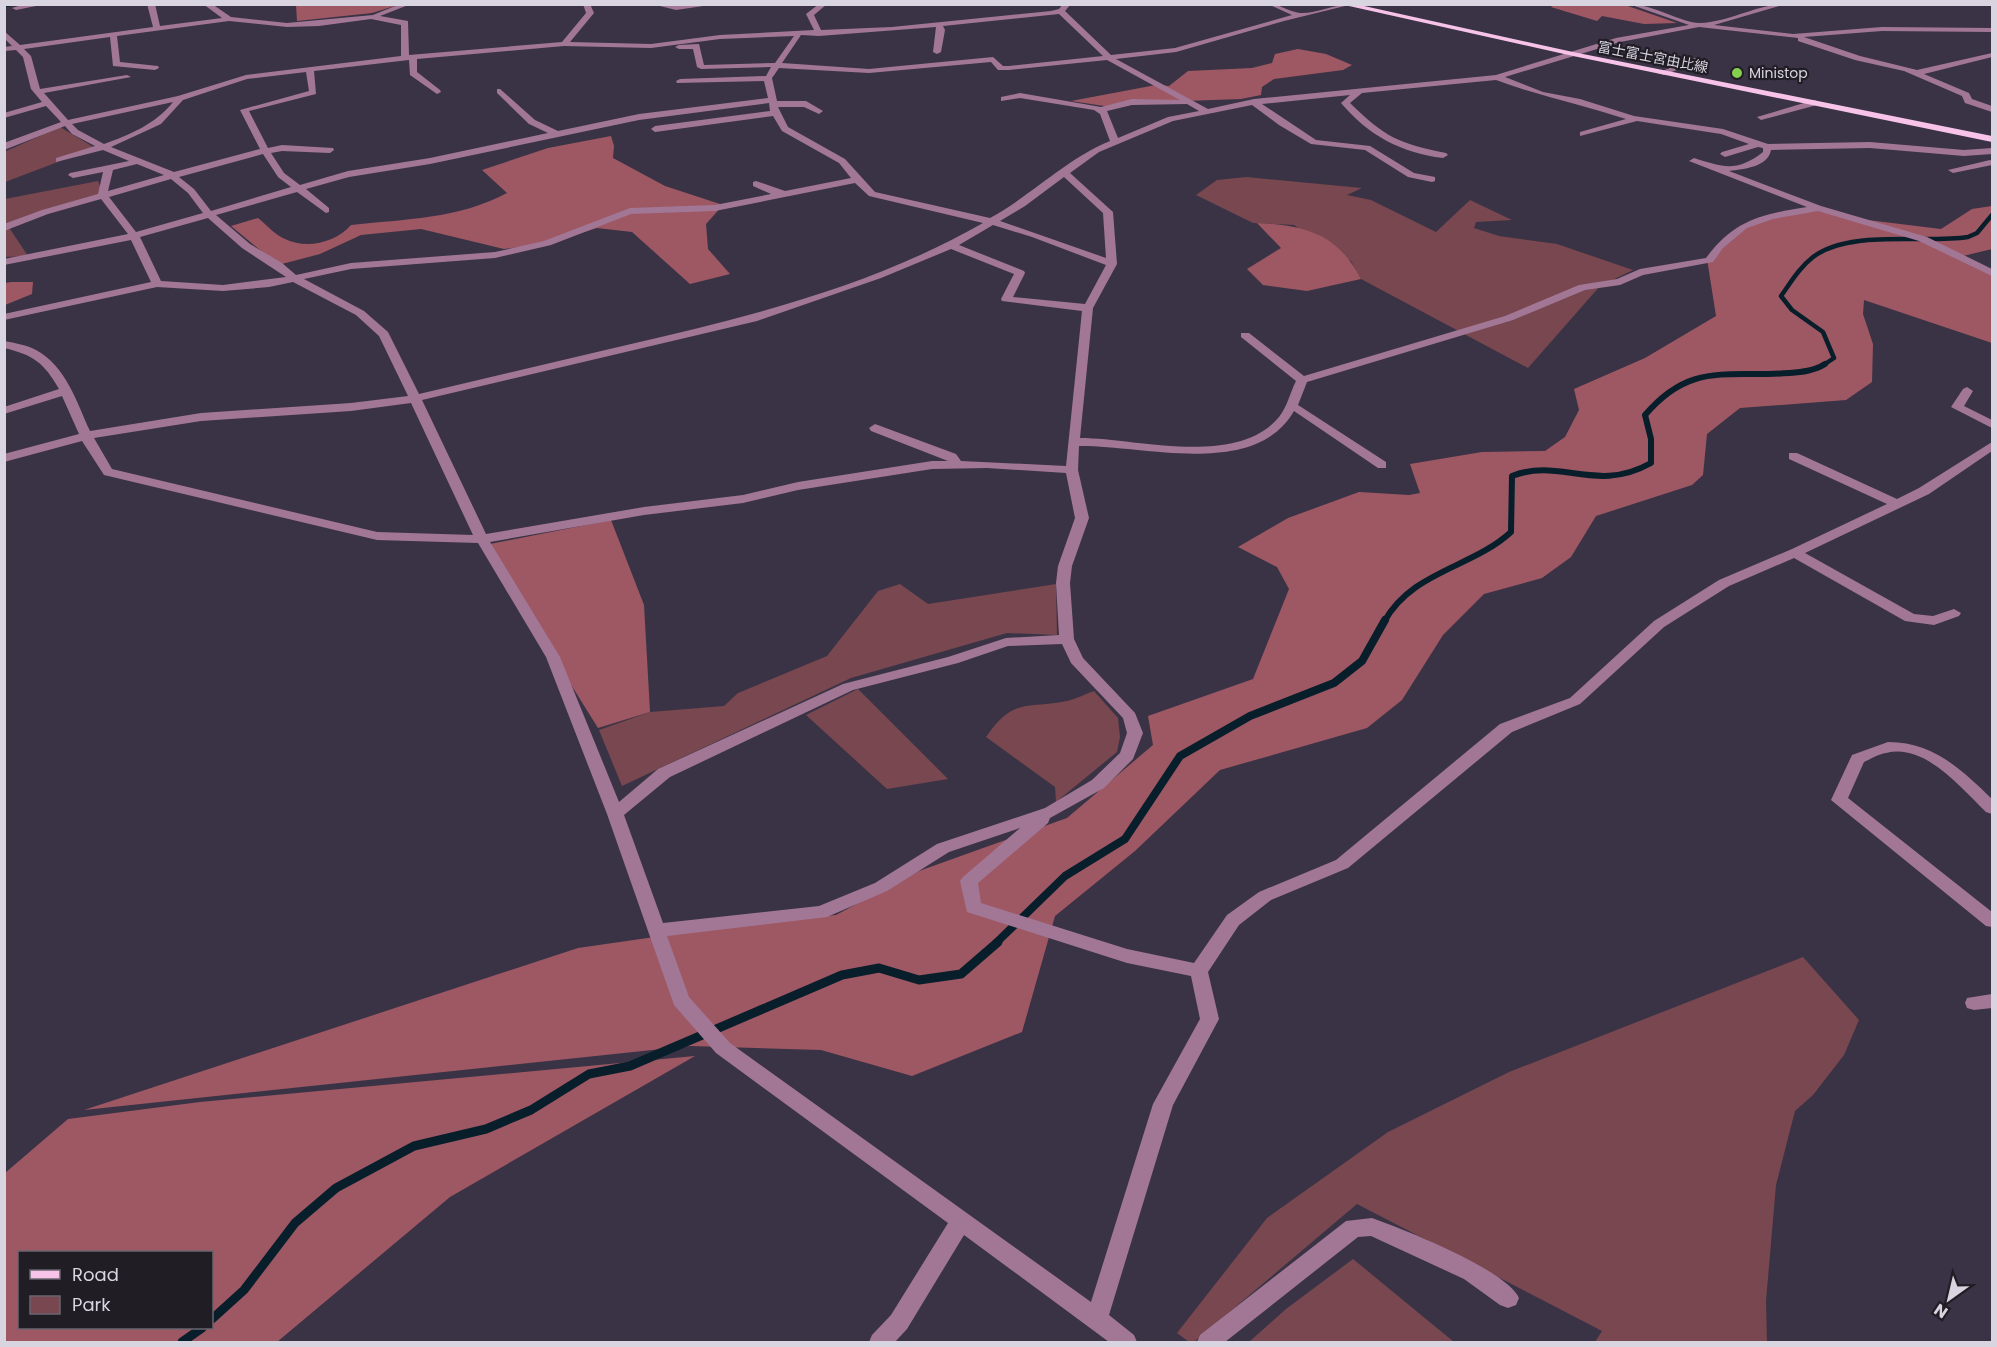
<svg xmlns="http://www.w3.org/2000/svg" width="1997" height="1347" font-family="Poppins,'Noto Sans JP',sans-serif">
	<rect width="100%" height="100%" fill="#3a3345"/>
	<g fill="#78474f">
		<polygon points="60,127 95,148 5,182 4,152"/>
		<polygon points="1246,177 1362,188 1347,195 1371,200 1436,232 1470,200 1512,220 1476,222 1474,228 1499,236 1557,244 1633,270 1600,286 1528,368 1361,279 1351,261 1294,225 1253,223 1196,195 1217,180"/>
		<polygon points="98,181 104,196 8,226 28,256 5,257 5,199"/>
		<polygon points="900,584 928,604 1056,584 1057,635 1007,633 851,678 622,786 599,730 650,712 724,706 738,693 827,656 878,591"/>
		<polygon points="858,689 948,779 887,789 806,715"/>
		<path d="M 1094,691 L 1118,718 L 1120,737 L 1117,752 L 1056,802 L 1055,787 L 986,737 C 1014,697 1026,709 1067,701 C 1076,699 1085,694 1094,691 Z"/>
		<polygon points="1803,957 1859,1020 1844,1055 1813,1095 1795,1111 1776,1185 1766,1301 1767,1342 1595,1342 1602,1331 1357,1204 1194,1342 1189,1342 1177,1333 1267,1218 1388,1132 1509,1072"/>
		<polygon points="1353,1259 1454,1342 1249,1342 1286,1309"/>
	</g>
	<g fill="#9e5864" fill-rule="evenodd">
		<polygon points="296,5 296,4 398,5 372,13 297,21"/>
		<polygon points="1553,5 1625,5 1677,23 1644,24 1602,16 1597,21 1551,7"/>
		<polygon points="1298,49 1326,54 1352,65 1343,70 1274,79 1262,87 1261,95 1241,99 1157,102 1111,107 1071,101 1156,85 1169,86 1188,71 1252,68 1272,63 1275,54"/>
		<path d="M 611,136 L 614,146 L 613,158 L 665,186 L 723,205 L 706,224 L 708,249 L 730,274 L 690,284 L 632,232 L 597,228 L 550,243 L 504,249 L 421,229 L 361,235 L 320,254 L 278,265 L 231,226 L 258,218 C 267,225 275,235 285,239 C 307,250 336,242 351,225 C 404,219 459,219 507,193 L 482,170 L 548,148 Z"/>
		<polygon points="1992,206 1992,249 1963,256 1992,272 1992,343 1864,300 1863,314 1873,344 1872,382 1846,400 1740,408 1707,434 1703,475 1692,485 1596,516 1571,557 1542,578 1484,594 1443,635 1402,700 1367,728 1220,770 1135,851 1055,916 1022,1032 912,1076 821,1050 690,1046 84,1110 578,948 724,927 836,915 919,871 1067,818 1153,745 1148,716 1253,679 1289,589 1277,567 1238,547 1288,518 1359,492 1409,495 1420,493 1410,464 1482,452 1545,451 1565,437 1579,410 1574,389 1645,358 1716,316 1707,259 1752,221 1815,209 1843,217 1941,229 1972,209"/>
		<path d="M 1257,223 C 1305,225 1338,234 1361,279 L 1307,291 L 1263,285 L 1247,269 L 1281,248 Z"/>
		<polygon points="11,282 33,282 32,294 5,305 5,283"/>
		<polygon points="611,520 644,605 650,712 598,728 535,627 490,544"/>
		<path d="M 695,1056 L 450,1197 L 277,1342 L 5,1342 L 5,1173 L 68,1119 L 200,1102 ZM 20,1252 L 212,1252 L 212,1328 L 20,1328 Z"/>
	</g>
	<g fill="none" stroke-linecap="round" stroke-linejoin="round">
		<polyline stroke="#081e2b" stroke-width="4" points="4,5 13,4"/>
		<path stroke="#081e2b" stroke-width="4.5" d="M 1822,366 L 1834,358 L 1823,332 L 1792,310 L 1781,296 C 1791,282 1799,268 1813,257 C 1850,229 1923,244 1968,237 L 1977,233 L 1992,215"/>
		<path stroke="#081e2b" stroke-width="6" d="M 1384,622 C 1412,571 1472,568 1511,532 L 1512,476 C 1560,457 1596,494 1651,463 L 1651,439 L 1645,415 C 1691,361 1727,378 1789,373 C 1801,372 1814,371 1825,364"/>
		<polyline stroke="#081e2b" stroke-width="8" points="996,943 1065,876 1125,839 1180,756 1250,716 1334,683 1362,661 1385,620"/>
		<g stroke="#081e2b" stroke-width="9">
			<polyline points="212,1319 244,1290 295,1223 336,1188 414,1146 486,1129 531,1110 589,1074 630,1066 842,975 879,968 919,980 961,974 998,942"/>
			<polyline points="182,1342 202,1328"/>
		</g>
		<g fill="#a27796" fill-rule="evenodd">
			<polygon points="25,4 46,4 16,10 12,8"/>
			<path d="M 147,4 L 155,4 L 160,26 L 222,18 L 203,4 L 212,4 L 231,17 L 287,23 L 373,15 L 400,4 L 411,4 L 380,16 L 408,21 L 409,55 L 562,42 L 586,13 L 583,4 L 590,4 L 594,13 L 570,42 L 651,44 L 720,35 L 814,30 L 806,14 L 819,4 L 827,4 L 814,15 L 821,30 L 892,27 L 1051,11 L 1059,9 L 1063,4 L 1071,4 L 1065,11 L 1111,55 L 1175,48 L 1292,15 L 1268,4 C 1280,4 1289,12 1300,13 C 1314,14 1336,4 1353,4 L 1284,21 L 1176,52 L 1116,59 L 1208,109 L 1254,99 L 1496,75 L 1616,38 L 1689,25 L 1629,4 C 1653,4 1681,23 1700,23 C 1730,22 1757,4 1786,4 L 1714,25 L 1793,34 L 1882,27 L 1992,28 L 1992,32 L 1882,31 L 1804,37 L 1860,56 L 1917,70 L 1992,53 L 1992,57 L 1924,74 L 1969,93 L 1972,99 L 1992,106 L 1992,112 L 1965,103 L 1962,96 L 1904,71 L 1855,60 L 1798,41 L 1798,38 L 1699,27 L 1620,42 L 1505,77 L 1543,92 L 1580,99 L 1634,116 L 1723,129 L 1768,144 L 1870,142 L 1964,150 L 1992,148 L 1992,154 L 1964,156 L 1870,148 L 1771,150 C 1768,167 1744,169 1729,171 L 1821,206 L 1927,237 L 1992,269 L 1992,276 L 1919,241 L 1818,211 L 1773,219 L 1747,228 L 1723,248 L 1713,262 L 1643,275 L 1620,285 L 1585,290 L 1513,320 L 1307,382 L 1298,405 L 1386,462 L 1386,468 L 1378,468 L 1294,411 C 1255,479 1143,445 1079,446 L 1078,470 L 1089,518 L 1072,566 L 1070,583 L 1074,639 L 1083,658 L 1135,713 L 1143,733 L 1133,759 L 1104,788 L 1050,818 L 1048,823 L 978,883 L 981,903 L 1127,949 L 1194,963 L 1227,915 L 1259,892 L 1336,860 L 1500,724 L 1570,698 L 1654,621 L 1719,580 L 1792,549 L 1887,504 L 1789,459 L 1789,453 L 1797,453 L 1897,499 L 1919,488 L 1992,442 L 1992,451 L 1929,494 L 1805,553 L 1914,614 L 1933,616 L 1954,609 L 1961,613 L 1959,616 L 1934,625 L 1905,621 L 1794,558 L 1729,586 L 1664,627 L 1580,704 L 1512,732 L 1348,868 L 1271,900 L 1239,925 L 1208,972 L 1219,1019 L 1173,1105 L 1109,1315 L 1134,1335 L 1137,1342 L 1109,1342 L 964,1235 L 907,1329 L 895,1342 L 869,1342 L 872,1335 L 891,1315 L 948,1223 L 716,1053 L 674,1005 L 607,814 L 546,657 L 478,543 L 377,540 L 104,475 L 82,441 L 4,462 L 4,454 L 79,434 L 62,396 L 4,414 L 4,407 L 59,389 C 44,363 34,355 4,348 L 4,341 C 15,343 27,345 36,350 C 66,366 77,403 90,431 L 201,413 L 351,403 L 408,396 L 379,336 L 356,315 L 293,282 L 269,287 L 223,291 L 157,287 L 4,320 L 4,314 L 151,282 L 131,240 L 4,265 L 4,259 L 128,234 L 101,199 L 48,214 L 4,231 L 4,224 L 42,210 L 98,194 L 103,172 L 73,178 L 68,175 L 70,173 L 129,161 L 103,150 L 56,162 L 56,158 L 95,146 L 72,134 L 65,126 L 4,150 L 4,143 L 61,122 L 46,106 L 4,118 L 4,113 L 42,102 L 31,89 L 23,57 L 16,50 L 4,51 L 4,47 L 12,46 L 4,38 L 4,31 L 20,45 L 153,27 ZM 1059,14 L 1103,56 L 1009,66 L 1003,66 L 993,57 L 869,69 L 782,63 L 801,35 L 819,36 L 936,27 L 933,52 L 937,54 L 941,52 L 945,30 L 943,26 ZM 371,19 L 401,25 L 401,56 L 246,75 L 178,96 L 68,120 L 44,93 L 131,77 L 127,75 L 40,89 L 31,56 L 24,49 L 110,37 L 113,66 L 155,70 L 159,68 L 158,66 L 120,62 L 117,36 L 229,21 L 287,27 L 319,26 ZM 794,36 L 775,63 L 704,65 L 699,44 L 679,45 L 675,47 L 679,49 L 693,49 L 697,67 L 701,69 L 771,67 L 766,76 L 680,79 L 676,81 L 677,83 L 764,81 L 768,98 L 639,114 L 558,131 L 535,120 L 500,89 L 497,89 L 497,93 L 529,124 L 548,133 L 430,158 L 348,171 L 300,185 L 284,173 L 271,153 L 282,151 L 330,153 L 334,150 L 333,148 L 282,145 L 268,148 L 249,111 L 316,94 L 314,71 L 409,60 L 410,75 L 437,94 L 441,92 L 440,90 L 417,72 L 417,59 L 564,46 L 651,48 L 720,39 ZM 1107,60 L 1180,100 L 1132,99 L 1101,107 L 1020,93 L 1001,97 L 1001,101 L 1020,98 L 1094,110 L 1100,114 L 1110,141 C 1066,159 1032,195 990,218 L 875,192 L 845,159 L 788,127 L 778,107 L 804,107 L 819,114 L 823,111 L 806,101 L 777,101 L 772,78 L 779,68 L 869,73 L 991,62 L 998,70 L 1009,70 ZM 306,72 L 309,91 L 240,110 L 260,149 L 174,172 L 111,147 L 161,124 L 183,100 L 247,79 ZM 1496,80 C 1539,96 1583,105 1626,119 L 1580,132 L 1580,136 L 1637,121 L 1721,134 L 1749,144 L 1722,152 L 1720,154 L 1725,157 L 1758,147 L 1763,148 L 1763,152 C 1736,173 1723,167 1694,158 L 1689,161 L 1807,207 C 1762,214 1734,220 1706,258 L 1640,269 L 1617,279 L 1579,285 L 1505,316 L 1304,376 L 1249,333 L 1241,333 L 1241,337 L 1296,381 C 1290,393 1287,407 1279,417 C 1237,468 1136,438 1080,438 L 1093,308 L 1117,264 L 1113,212 L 1070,173 L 1099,152 L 1173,121 L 1252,105 L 1279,125 L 1311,144 L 1365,150 L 1408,177 L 1432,182 L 1435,181 L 1435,177 L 1414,173 L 1370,146 L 1316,140 L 1262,104 L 1350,95 L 1341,103 C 1368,135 1401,153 1443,158 L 1448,155 L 1446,153 C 1398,143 1386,138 1350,103 L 1362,93 ZM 173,102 C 156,124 129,135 104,144 L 78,130 L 72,124 ZM 769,103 L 770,111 L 655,126 L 651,129 L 655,132 L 773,116 L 782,131 L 839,163 L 851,178 L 785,191 L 756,181 L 753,182 L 753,186 L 771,194 L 715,205 L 630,208 L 544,241 L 495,252 L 351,263 L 296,275 L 282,263 L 250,244 L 216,215 L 297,192 L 326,213 L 329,212 L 329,208 L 306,189 L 349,177 L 430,164 L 639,120 ZM 1187,104 L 1199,111 L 1168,117 L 1118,138 L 1107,111 L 1132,105 ZM 263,154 L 278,177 L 291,187 L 211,211 L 194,189 L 179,177 ZM 137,164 L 164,175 L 108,191 L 113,170 ZM 1064,177 L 1103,213 L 1106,258 L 1000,221 L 1025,206 ZM 171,179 L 188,193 L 203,213 L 136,232 L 109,197 ZM 855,183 L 869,196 L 983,223 C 875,285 752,316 631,344 C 560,361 490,377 419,394 L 388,332 L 364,311 L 304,279 L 351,269 L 495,258 L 551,245 L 631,214 L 715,211 ZM 208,218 L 242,248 L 286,277 L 223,285 L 161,281 L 140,237 ZM 993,225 L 1032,237 L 1106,265 L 1085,304 L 1013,297 L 1025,273 L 1024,271 L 959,245 ZM 951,249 L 1014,274 L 1001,299 L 1002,301 L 1082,311 L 1066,466 L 961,461 L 956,454 L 875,424 L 869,428 L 871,431 L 948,461 L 932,461 L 798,482 L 743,495 L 644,507 L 486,534 L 422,400 L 757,321 L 881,278 ZM 411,403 L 473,535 L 377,532 L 112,469 L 94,438 L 201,421 L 351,411 ZM 987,468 L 1066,473 L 1075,518 L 1058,566 L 1056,583 L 1059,635 L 1006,638 L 948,657 L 843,684 L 658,769 L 619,802 L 560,657 L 490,542 L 644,515 L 743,503 L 798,490 L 932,469 ZM 1062,644 L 1071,663 L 1123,718 L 1127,733 L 1120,753 L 1092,780 L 1045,808 L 937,844 L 875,883 L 819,906 L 663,923 L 624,815 L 670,777 L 853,690 L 958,663 L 1008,646 ZM 1020,828 L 963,877 L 960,881 L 967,912 L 1127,963 L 1191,976 L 1200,1019 L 1153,1104 L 1091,1302 L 730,1043 L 689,997 L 667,936 L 827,917 L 887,891 L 949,852 Z"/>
			<polygon points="652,4 717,4 676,10"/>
			<polygon points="1695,58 1702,60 1664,75 1657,73"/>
			<polygon points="1814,100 1817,101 1817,105 1761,120 1757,117"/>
			<polygon points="1990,160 1992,161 1992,165 1953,173 1948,170"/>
			<polygon points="1967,387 1973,391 1964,406 1992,420 1992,428 1951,407 1963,389"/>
			<path d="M 1888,742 C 1933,742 1961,769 1992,799 L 1992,814 L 1986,812 C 1961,788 1925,743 1886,753 C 1878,754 1871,759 1864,762 L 1848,798 L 1992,912 L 1992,927 L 1986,926 L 1831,800 L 1852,755 Z"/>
			<polygon points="1992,994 1992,1008 1974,1010 1967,1008 1965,1003 1967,998"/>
			<path d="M 1372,1218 C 1403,1229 1507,1270 1519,1298 L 1516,1305 L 1508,1308 L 1500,1305 L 1464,1279 L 1371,1236 L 1358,1237 L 1225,1342 L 1197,1342 L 1200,1335 L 1346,1221 Z"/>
		</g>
		<polygon fill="#f8c3e9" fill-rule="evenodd" points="1340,4 1355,4 1573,52 1992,136 1992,142 1573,56"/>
	</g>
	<circle fill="#84cf4d" stroke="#201d25" stroke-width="2" cx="1737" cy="73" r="6"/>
	<g text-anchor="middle" stroke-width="4.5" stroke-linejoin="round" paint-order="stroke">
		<g font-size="14" fill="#d8d4e0" stroke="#201d25">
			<text transform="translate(1653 57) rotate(11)" y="5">富士富士宮由比線</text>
		</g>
		<g font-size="14" fill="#d8d4e0" stroke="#201d25" text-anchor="start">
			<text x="1749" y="78">Ministop</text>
		</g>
	</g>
	<rect width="1997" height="1347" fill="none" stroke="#d8d4e0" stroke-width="12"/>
	<rect x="18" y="1251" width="195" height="78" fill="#201d25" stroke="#6a6670" stroke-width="1.5"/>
	<rect x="30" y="1270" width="30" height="9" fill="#f8c3e9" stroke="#6a6670" stroke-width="1.5"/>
	<text x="72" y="1281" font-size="18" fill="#d8d4e0">Road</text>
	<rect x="30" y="1296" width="30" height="18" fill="#78474f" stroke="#6a6670" stroke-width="1.5"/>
	<text x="72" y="1311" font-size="18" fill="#d8d4e0">Park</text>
	<g transform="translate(1949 1299) rotate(214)" stroke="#201d25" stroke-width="4.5" paint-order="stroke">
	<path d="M0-4.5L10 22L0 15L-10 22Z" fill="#d8d4e0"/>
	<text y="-9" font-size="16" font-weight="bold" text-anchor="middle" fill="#d8d4e0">N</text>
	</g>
</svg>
